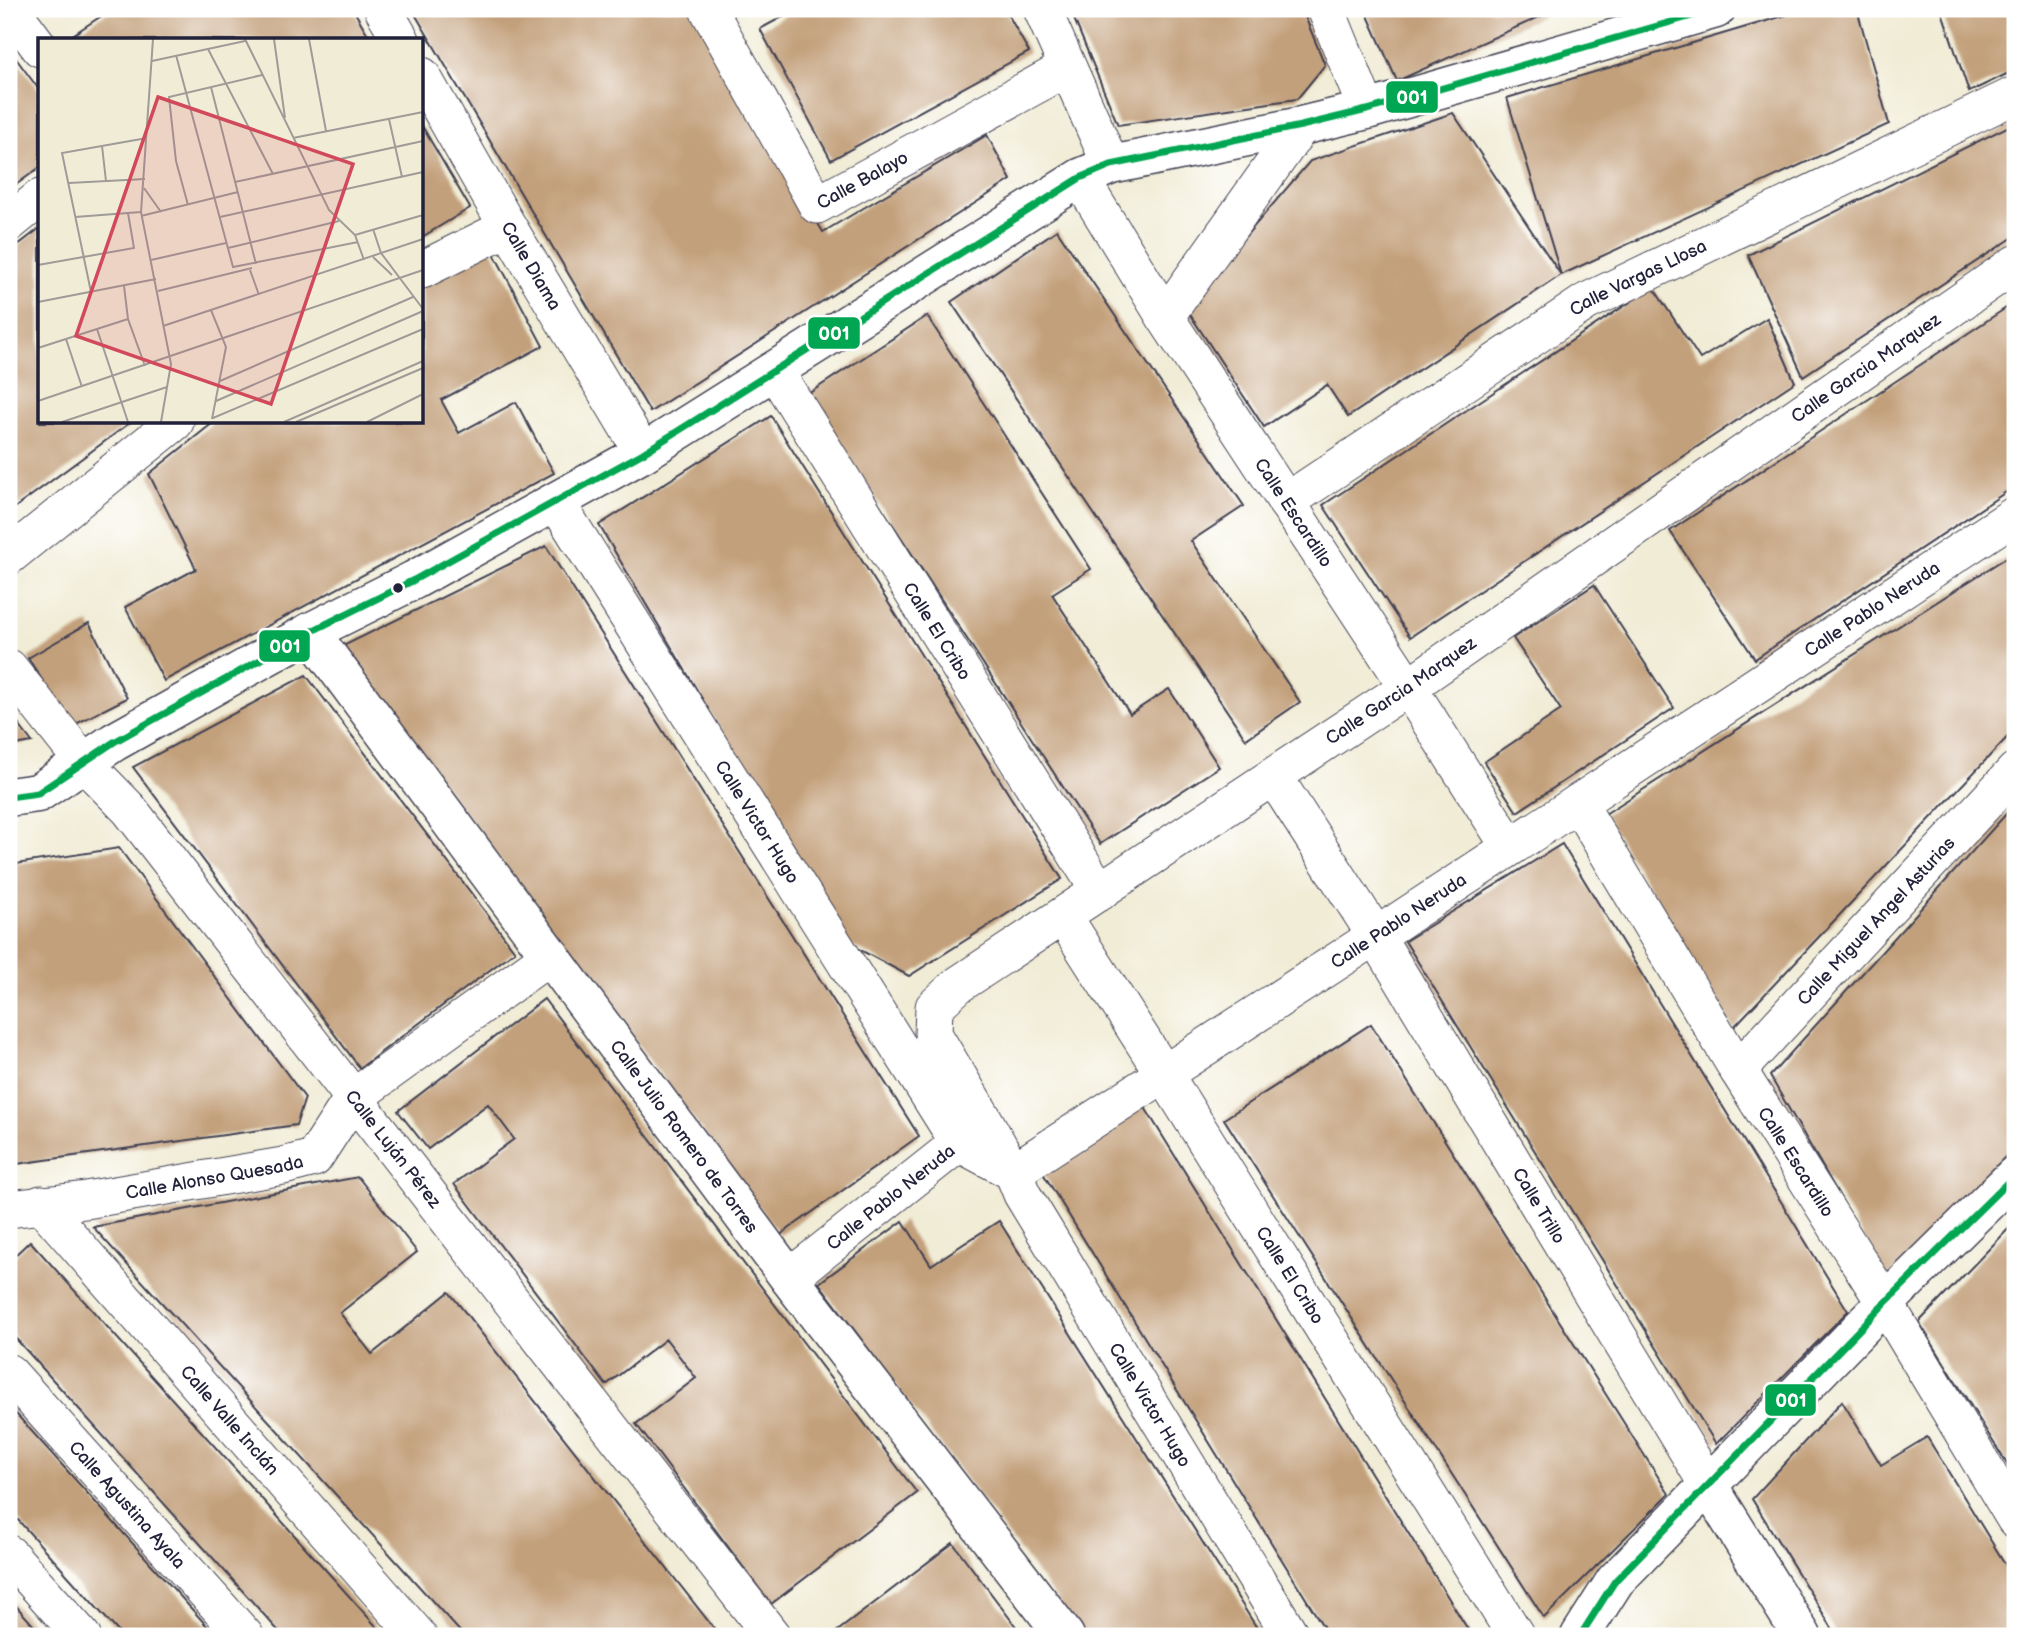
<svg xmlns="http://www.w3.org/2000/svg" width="2024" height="1645" font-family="'Balsamiq Sans',sans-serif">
	<rect width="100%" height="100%" fill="#fff"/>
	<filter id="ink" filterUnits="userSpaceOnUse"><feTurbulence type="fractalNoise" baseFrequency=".0143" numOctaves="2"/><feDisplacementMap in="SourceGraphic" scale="14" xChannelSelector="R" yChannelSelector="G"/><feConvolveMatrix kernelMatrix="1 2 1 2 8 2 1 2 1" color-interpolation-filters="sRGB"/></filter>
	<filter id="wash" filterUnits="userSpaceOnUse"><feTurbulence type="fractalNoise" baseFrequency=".00686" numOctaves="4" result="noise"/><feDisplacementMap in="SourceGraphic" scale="28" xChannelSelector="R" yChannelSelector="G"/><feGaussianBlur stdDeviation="1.57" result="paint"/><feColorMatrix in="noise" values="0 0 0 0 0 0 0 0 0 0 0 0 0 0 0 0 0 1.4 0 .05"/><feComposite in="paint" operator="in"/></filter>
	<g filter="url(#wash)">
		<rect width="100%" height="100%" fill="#f1ecd6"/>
		<g id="blocks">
			<g fill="#c3a07b">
				<polygon points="112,9 353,9 371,40 65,40"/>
				<polygon points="412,9 691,9 823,232 987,135 1011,180 650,412"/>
				<polygon points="797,9 1005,9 1029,52 831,160 760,29"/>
				<polygon points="1070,9 1302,9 1325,65 1297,99 1118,125"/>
				<polygon points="1365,9 1544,9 1546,14 1397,81"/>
				<polygon points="1807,9 1857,9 1889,124 1561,275 1348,417 1327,385 1264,427 1185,307 1310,161 1453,113 1561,275 1507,98"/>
				<polygon points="1941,9 2015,9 2015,70 1969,92"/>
				<polygon points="9,49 40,91 40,167 9,190"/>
				<polygon points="2015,123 2015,236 1803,376 1748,255"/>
				<polygon points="422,126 470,208 422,237"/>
				<polygon points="40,228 40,422 131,422 9,512 9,252"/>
				<polygon points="1057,230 1244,506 1191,541 1300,702 1246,739 951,302"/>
				<polygon points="490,246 543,346 441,400 459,433 516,402 554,473 164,681 125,607 196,569 149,474 214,422 422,422 422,286"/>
				<polygon points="1653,287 1700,359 1767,318 1795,382 1410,637 1323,505"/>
				<polygon points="2015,302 2015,486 1755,659 1670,531"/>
				<polygon points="927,316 1091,569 1052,594 1130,714 1169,689 1219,767 1100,844 808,394"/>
				<polygon points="771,416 1062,879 909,976 847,943 599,525"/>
				<polygon points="546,546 919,1136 780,1235 341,647"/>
				<polygon points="2015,552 2015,729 1733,1028 1605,814"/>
				<polygon points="1594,585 1674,708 1517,812 1484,762 1561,710 1513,638"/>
				<polygon points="89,623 127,698 72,726 28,658"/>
				<polygon points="306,675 515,951 360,1068 133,767"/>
				<polygon points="9,712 32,742 9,746"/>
				<polygon points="2015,804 2015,1147 1887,1278 1770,1076"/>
				<polygon points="1562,844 1848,1311 1716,1444 1405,941"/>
				<polygon points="119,848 305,1098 296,1125 9,1165 9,865"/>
				<polygon points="544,999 917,1493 771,1604 636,1424 696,1378 666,1339 606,1385 454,1184 514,1139 488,1104 428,1149 398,1111"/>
				<polygon points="1371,1024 1669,1494 1544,1618 1224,1119"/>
				<polygon points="1144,1106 1472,1636 1329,1636 1041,1170"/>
				<polygon points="358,1177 417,1252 340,1313 372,1354 449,1292 720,1636 464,1636 93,1227"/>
				<polygon points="903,1221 931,1265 999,1221 1262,1636 1084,1636 819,1283"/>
				<polygon points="2015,1222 2015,1477 1919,1322"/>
				<polygon points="30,1241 385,1636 283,1636 9,1331 9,1261"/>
				<polygon points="1842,1401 1881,1465 1927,1437 2015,1580 2015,1636 1837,1636 1752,1499"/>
				<polygon points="9,1406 216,1636 122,1636 9,1510"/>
				<polygon points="953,1543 1023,1636 831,1636"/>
				<polygon points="9,1598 43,1636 9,1636"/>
			</g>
		</g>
	</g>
	<g filter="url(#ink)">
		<use href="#blocks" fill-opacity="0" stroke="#414052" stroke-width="2"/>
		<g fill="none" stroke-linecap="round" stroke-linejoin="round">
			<g stroke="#414052" stroke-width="39">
				<g id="minor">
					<polyline points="11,9 40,48"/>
					<polyline points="383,9 401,40"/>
					<path id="s1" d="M 708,9 L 817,205 L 1067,68"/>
					<polyline points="1042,9 1111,165"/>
					<polyline points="1326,9 1367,110"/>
					<path id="s2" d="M 422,76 L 508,227 L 643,453"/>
					<path id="s3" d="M 1080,178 L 1165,317 L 1408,687 L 1510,847"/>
					<polyline points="9,223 40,198"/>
					<polyline points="422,270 508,227"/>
					<polyline points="1165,317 1301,126"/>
					<path id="s4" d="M 774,370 L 1100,892"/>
					<path id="s5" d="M 556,502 L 959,1143 L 1013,1172"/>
					<path id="s6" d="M 1286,502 L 1586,302 L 2015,95"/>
					<polyline points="9,556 175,422"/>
					<path id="s7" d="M 9,668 L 84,763 L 129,809 L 772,1636"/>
					<path id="s8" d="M 1274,777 L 1376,936 L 1708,1485"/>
					<path id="s9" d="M 1578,803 L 1738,1070 L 1885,1303 L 2015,1519"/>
					<path id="s10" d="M 1063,916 L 1164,1074 L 1516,1636"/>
					<path id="s11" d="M 1738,1070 L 2015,771"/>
					<path id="s12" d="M 1013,1172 L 1376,936 L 2015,515"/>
					<path id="s13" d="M 41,1204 L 418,1636"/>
					<path id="s14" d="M 9,1209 L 86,1200 L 283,1166 L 314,1158 L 353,1098 L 551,955"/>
					<path id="s15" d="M 789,1278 L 959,1143"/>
					<path id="s16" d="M 9,1373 L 245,1636"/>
					<polyline points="9,1554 82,1636"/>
					<path id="s17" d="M 1291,1636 L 1022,1194 L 1013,1172 L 983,1118 L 933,1034 L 934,1007 L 958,985 L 1408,687 L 2015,264"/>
				</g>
			</g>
			<g stroke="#414052" stroke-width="41">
				<g id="tertiary">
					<path id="s18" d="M 310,632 L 789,1278 L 1065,1636"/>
					<polyline points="9,797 38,793 114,742 310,632 414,580 643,453 1080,178 1111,165 1301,126 1367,110 1716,9"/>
					<polyline points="1708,1485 1802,1636"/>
					<polyline points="1580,1636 1615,1581 1885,1303 2015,1175"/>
				</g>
			</g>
			<use href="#minor" stroke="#fff" stroke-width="37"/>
			<use href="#tertiary" stroke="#fff" stroke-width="38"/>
			<g stroke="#fff" stroke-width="12">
				<g id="bus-1">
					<polyline points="9,797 38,793 114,742 310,632 414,580 643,453 1080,178 1111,165 1301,126 1367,110 1716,9"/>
					<polyline points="1580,1636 1615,1581 1885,1303 2015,1175"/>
				</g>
			</g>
			<use href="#bus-1" stroke="#00a651" stroke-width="7"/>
		</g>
	</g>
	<circle fill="#22223b" stroke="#fff" stroke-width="2.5" cx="398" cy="588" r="6"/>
	<g text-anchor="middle" stroke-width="6" stroke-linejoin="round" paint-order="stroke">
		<g font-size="18" fill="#22223b" stroke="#fff">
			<text dy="6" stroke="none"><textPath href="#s1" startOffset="276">Calle Balayo</textPath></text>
			<text dy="6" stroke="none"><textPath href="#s2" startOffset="219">Calle Diama</textPath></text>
			<text dy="6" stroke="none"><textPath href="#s6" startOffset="418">Calle Vargas Llosa</textPath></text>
			<text dy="6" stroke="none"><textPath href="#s17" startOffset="1858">Calle Garcia Marquez</textPath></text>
			<text dy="6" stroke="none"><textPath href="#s3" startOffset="397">Calle Escardillo</textPath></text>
			<text dy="6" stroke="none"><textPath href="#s12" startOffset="1027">Calle Pablo Neruda</textPath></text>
			<text dy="6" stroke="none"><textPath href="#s4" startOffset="308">Calle El Cribo</textPath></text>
			<text dy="6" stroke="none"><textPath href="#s17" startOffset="1292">Calle Garcia Marquez</textPath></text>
			<text dy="6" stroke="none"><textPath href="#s5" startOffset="378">Calle Victor Hugo</textPath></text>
			<text dy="6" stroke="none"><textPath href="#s12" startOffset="460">Calle Pablo Neruda</textPath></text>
			<text dy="6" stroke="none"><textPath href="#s11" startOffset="203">Calle Miguel Angel Asturias</textPath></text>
			<text dy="6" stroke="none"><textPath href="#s18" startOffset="628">Calle Julio Romero de Torres</textPath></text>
			<text dy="6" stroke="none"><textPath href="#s7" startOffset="616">Calle Luján Pérez</textPath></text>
			<text dy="6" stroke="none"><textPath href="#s9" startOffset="420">Calle Escardillo</textPath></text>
			<text dy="6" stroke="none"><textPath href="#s14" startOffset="208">Calle Alonso Quesada</textPath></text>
			<text dy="6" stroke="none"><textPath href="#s15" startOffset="130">Calle Pablo Neruda</textPath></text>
			<text dy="6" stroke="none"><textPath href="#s8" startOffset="504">Calle Trillo</textPath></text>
			<text dy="6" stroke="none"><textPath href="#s10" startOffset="425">Calle El Cribo</textPath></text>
			<text transform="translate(1150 1405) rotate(59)" y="6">Calle Victor Hugo</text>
			<text dy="6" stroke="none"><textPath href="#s13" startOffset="287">Calle Valle Inclán</textPath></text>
			<text dy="6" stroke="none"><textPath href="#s16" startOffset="177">Calle Agustina Ayala</textPath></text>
		</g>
	</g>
	<g transform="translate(38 38)">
		<rect width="385" height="385" fill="#f1ecd6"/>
		<path fill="none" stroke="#9e9b98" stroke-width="2" d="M 115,1 L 103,174 L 133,326 L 123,384M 207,1 L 291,172 L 317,197 L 326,222M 236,1 L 247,80M 271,1 L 288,93M 170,11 L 235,136M 138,17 L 195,229 L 320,204M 114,23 L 207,3M 173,49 L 218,226M 351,81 L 364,139M 255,100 L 385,74M 64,108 L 68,143M 197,144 L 385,103M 31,145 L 107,141M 106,150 L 123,174M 150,167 L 138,123 L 131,59 L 224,37M 103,178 L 200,154M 37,179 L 103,174M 182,179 L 385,134M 335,191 L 343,215 L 385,271M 317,197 L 385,177M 190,210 L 301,183M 335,219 L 354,237M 113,222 L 188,205M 0,227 L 96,210 L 90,175M 212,232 L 221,257M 86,248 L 90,281 L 107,328M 120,253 L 214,230M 53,254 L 24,115 L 109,100M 0,264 L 118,241M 173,272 L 188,309 L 174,381M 125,288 L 385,201M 59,291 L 90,384M 28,301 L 44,349M 0,310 L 90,281M 182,343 L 375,259M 0,363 L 385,232M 178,363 L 385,273M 175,380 L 385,291M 24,384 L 129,349M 246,384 L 385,323M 258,384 L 385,330M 329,384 L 385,356"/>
		<path fill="#d1495b" fill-opacity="0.15" stroke="#d1495b" stroke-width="3.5" d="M 120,59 L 315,126 L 233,366 L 38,298 Z"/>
		<rect width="385" height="385" fill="none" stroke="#22223b" stroke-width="3.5"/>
	</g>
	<g stroke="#fff" stroke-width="2.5">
		<rect x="1385" y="80" width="54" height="34" rx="7" fill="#00a651"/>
		<rect x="807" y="316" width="54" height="34" rx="7" fill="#00a651"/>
		<rect x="258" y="629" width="53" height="34" rx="7" fill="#00a651"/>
		<rect x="1764" y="1383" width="53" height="34" rx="7" fill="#00a651"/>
	</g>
	<g font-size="19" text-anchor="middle" font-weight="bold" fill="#fff">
		<text x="1412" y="104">001</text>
		<text x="834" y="340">001</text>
		<text x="285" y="653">001</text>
		<text x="1791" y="1407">001</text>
	</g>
	<rect width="2024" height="1645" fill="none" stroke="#fff" stroke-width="35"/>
</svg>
